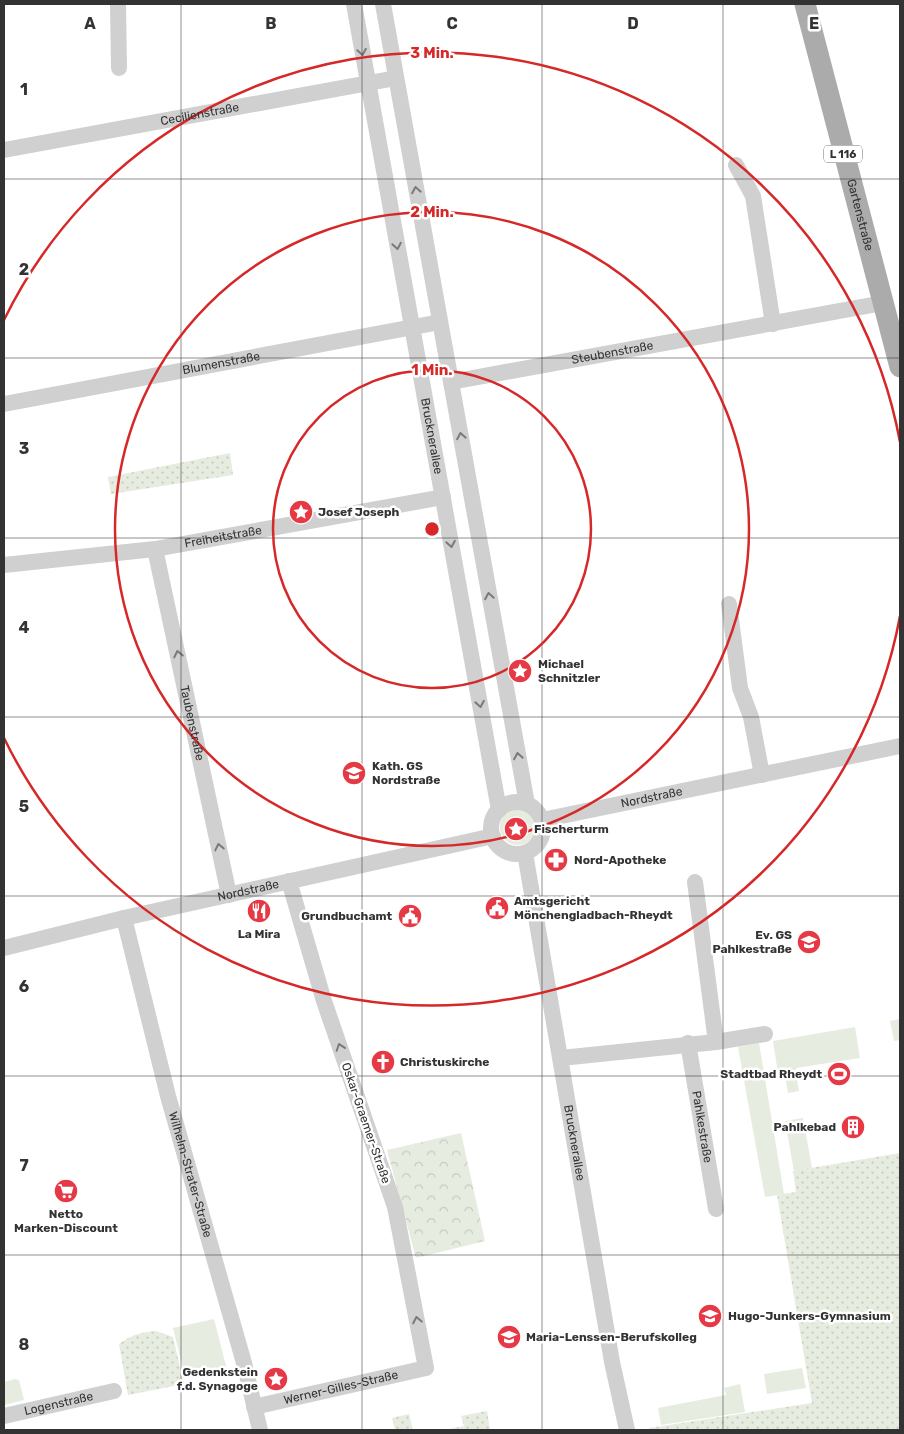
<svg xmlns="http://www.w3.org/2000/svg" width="904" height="1434" font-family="Rubik,sans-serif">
	<defs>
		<pattern id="forest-crowns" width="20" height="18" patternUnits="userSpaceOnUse" patternTransform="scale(1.25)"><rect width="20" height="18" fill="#e6ecdf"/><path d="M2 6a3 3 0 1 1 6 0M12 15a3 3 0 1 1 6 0" fill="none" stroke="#c6cbc0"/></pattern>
		<pattern id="park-dots" width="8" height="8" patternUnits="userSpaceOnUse" patternTransform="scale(1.25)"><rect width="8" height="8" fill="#e6ecdf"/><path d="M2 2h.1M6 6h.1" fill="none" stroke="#c6cbc0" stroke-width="1.8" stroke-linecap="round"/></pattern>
	</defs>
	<rect width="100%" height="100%" fill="#fff"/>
	<g fill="#e6ecdf">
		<circle cx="518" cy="827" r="18"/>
		<polygon points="900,1019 900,1040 894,1041 890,1021"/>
		<polygon points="855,1027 860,1058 796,1068 796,1070 778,1073 773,1041"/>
		<polygon points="759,1043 784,1194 765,1197 738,1047"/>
		<polygon points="796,1074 799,1091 788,1093 785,1075"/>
		<polygon points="803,1118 812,1168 798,1194 785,1121"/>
		<polygon points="214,1319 226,1366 185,1376 173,1328"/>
		<polygon points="802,1368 806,1388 767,1394 764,1374"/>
		<polygon points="15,1379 19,1380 24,1400 4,1405 4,1382"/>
		<polygon points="740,1384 745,1412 661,1425 658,1408 726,1395 724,1388"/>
	</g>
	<polygon fill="url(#forest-crowns)" points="461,1133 485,1241 416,1258 387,1150"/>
	<g fill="url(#park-dots)">
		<polygon points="230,453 233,475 111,494 108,477"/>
		<polygon points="900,1153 900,1430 649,1430 649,1428 812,1403 777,1195 796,1192 793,1171"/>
		<path d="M 156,1331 L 173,1337 L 184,1384 L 128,1395 L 119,1344 C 131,1335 141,1332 156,1331 Z"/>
		<polygon points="487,1411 490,1430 444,1430 464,1426 461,1416"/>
		<polygon points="409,1414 413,1430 395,1430 392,1418"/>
	</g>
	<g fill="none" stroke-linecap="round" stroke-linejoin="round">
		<g stroke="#d0d0d0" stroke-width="16">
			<polyline points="118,4 119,68"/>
			<path id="s1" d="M 354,4 L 499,810"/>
			<polyline points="383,4 527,804"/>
			<path id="s2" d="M 4,150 L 396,78"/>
			<polyline points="736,165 753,196 773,324"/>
			<path id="s3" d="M 451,382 L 883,303"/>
			<path id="s4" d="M 4,404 L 440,322"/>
			<path id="s5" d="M 155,549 L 229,895"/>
			<path id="s6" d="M 4,565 L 155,549 L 443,497"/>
			<polyline points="729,604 740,688 751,717 762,775"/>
			<circle cx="517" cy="828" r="26"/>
			<path id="s7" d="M 542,820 L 900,746"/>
			<path id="s8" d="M 525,853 L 612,1362 L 627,1430"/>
			<polyline points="695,882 716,1042"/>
			<path id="s9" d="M 124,918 L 168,1096 L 244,1363 L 260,1430"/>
			<path id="s10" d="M 4,948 L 124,918 L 493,836"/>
			<path id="s11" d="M 688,1043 L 716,1209"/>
			<polyline points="561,1058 716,1042 765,1034"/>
			<path id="s12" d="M 254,1407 L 426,1368 L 395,1207 L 324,1001 L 289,881"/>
			<path id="s13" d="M 4,1416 L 114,1391"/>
		</g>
		<path stroke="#ababab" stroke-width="21" id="s14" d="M 805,4 L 900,367"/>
	</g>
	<defs><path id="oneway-chevron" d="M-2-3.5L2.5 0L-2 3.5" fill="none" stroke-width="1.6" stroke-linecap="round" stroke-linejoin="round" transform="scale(1.25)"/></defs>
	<g stroke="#7a7a7a">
		<use href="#oneway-chevron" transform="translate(362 52) rotate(80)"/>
		<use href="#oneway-chevron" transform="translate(416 190) rotate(-100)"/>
		<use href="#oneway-chevron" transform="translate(397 246) rotate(80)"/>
		<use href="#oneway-chevron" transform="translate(461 436) rotate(-100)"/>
		<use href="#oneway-chevron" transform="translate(451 544) rotate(80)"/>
		<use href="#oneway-chevron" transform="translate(489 596) rotate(-100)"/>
		<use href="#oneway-chevron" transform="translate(178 654) rotate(-102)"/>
		<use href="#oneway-chevron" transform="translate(480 704) rotate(80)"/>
		<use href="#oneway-chevron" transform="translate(518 756) rotate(-100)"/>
		<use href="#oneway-chevron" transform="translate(219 847) rotate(-102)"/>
		<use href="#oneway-chevron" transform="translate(340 1047) rotate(-109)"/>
		<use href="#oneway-chevron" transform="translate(417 1320) rotate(-101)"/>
	</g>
	<path fill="none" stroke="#333" stroke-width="1" stroke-opacity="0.55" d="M 181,4 L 181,1430M 362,4 L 362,1430M 542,4 L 542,1430M 723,4 L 723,1430M 4,179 L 900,179M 4,358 L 900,358M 4,538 L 900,538M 4,717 L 900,717M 4,896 L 900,896M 4,1076 L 900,1076M 4,1255 L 900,1255"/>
	<g fill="none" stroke="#d62828" stroke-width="2.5">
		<circle cx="432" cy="529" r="159"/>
		<circle cx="432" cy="529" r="317"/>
		<path d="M900 616A476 476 0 0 1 4 738M4 320A476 476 0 0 1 900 442"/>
	</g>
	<defs>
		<g id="sight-disc" transform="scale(1.25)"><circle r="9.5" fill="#e63946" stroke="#fff"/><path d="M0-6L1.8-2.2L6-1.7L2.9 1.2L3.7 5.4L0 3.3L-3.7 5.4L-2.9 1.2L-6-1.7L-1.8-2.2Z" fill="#fff"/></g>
		<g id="school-disc" transform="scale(1.25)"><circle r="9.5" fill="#e63946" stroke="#fff"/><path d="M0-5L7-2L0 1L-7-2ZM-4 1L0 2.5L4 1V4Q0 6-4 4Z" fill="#fff"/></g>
		<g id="pharmacy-disc" transform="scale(1.25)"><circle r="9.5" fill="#e63946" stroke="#fff"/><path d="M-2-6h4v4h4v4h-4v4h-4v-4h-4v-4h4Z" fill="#fff"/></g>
		<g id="civic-disc" transform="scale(1.25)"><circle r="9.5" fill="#e63946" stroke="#fff"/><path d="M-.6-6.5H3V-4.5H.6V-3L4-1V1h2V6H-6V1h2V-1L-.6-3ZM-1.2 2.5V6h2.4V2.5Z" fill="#fff"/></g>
		<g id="restaurant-disc" transform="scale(1.25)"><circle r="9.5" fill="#e63946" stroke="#fff"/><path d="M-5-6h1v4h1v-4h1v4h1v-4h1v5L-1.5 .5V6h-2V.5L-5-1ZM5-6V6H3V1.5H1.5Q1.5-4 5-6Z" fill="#fff"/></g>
		<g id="church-disc" transform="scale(1.25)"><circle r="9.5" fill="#e63946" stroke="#fff"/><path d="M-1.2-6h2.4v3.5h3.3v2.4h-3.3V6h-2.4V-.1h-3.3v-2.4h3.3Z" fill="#fff"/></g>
		<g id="stadium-disc" transform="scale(1.25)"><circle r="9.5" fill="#e63946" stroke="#fff"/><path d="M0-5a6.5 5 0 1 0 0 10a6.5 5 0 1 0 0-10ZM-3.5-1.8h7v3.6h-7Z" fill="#fff"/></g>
		<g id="building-disc" transform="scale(1.25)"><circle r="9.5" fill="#e63946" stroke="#fff"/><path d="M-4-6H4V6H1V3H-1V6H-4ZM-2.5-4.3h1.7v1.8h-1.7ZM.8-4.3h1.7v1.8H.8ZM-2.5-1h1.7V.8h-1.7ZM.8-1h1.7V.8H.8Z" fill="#fff"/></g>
		<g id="supermarket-disc" transform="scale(1.25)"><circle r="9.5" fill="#e63946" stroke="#fff"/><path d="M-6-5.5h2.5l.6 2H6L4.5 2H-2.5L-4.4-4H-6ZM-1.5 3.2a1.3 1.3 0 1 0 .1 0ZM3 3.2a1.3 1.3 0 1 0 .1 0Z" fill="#fff"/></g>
		<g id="university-disc" transform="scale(1.25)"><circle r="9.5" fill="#e63946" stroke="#fff"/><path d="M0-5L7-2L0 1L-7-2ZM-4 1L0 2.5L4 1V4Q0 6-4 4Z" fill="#fff"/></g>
	</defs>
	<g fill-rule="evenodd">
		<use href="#sight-disc" x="301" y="512"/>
		<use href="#sight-disc" x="520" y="671"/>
		<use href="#school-disc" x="354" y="773"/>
		<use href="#sight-disc" x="516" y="829"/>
		<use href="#pharmacy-disc" x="556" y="860"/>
		<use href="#civic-disc" x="497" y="908"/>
		<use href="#restaurant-disc" x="259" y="911"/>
		<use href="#civic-disc" x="410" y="916"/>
		<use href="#school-disc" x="809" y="942"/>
		<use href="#church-disc" x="383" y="1062"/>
		<use href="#stadium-disc" x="839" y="1074"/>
		<use href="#building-disc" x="853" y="1127"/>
		<use href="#supermarket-disc" x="66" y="1191"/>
		<use href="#school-disc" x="710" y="1316"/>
		<use href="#university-disc" x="509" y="1337"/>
		<use href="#sight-disc" x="276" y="1379"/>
	</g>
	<g text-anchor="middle" stroke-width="5" stroke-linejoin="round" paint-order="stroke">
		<rect fill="#fff" stroke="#707070" stroke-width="1" x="824" y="145.5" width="38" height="17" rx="4"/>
		<g font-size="11" font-weight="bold" fill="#333">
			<text x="843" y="158">L 116</text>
		</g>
		<g font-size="12" fill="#333" stroke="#fff">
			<text dy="4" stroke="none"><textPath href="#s2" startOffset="199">Cecilienstraße</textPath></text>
			<text dy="4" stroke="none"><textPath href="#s14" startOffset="218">Gartenstraße</textPath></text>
			<text dy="4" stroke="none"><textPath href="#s3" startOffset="164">Steubenstraße</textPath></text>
			<text dy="4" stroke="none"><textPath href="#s4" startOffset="221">Blumenstraße</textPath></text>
			<text dy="4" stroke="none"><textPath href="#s1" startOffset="439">Brucknerallee</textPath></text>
			<text dy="4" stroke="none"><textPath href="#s6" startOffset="221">Freiheitstraße</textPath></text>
			<text dy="4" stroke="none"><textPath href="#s5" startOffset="178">Taubenstraße</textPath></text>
			<text dy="4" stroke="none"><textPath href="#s7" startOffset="112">Nordstraße</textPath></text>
			<text dy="4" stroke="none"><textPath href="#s10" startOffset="251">Nordstraße</textPath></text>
			<text transform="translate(366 1123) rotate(71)" y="4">Oskar-Graemer-Straße</text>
			<text dy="4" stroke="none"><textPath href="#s11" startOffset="85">Pahlkestraße</textPath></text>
			<text dy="4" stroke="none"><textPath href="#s8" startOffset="294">Brucknerallee</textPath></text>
			<text dy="4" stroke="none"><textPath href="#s9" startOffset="265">Wilhelm-Strater-Straße</textPath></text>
			<text dy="4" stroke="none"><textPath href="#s12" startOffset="89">Werner-Gilles-Straße</textPath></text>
			<text dy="4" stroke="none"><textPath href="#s13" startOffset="56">Logenstraße</textPath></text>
		</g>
		<g font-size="12" font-weight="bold" fill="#333" stroke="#fff" text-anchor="start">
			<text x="318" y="516">Josef Joseph</text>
			<text x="538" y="668">Michael<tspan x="538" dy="14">Schnitzler</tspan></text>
			<text x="372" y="770">Kath. GS<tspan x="372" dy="14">Nordstraße</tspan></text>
			<text x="534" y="833">Fischerturm</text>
			<text x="574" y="864">Nord-Apotheke</text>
			<text x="514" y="905">Amtsgericht<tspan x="514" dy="14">Mönchengladbach-Rheydt</tspan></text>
			<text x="392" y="920" text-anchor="end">Grundbuchamt</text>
			<text x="259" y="938" text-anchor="middle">La Mira</text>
			<text x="792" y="939" text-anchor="end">Ev. GS<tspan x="792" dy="14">Pahlkestraße</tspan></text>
			<text x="400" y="1066">Christuskirche</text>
			<text x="822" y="1078" text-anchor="end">Stadtbad Rheydt</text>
			<text x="836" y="1131" text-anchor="end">Pahlkebad</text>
			<text x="66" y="1218" text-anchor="middle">Netto<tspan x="66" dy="14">Marken-Discount</tspan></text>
			<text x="728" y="1320">Hugo-Junkers-Gymnasium</text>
			<text x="526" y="1341">Maria-Lenssen-Berufskolleg</text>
			<text x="258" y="1376" text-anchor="end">Gedenkstein<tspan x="258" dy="14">f.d. Synagoge</tspan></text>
		</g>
	</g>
	<g font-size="16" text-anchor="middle" font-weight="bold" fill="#333" stroke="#fff" stroke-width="5" stroke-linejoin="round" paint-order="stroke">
		<text x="90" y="29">A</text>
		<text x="271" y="29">B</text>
		<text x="452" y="29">C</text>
		<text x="633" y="29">D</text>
		<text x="814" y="29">E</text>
		<text x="24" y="95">1</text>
		<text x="24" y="275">2</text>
		<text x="24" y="454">3</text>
		<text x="24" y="633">4</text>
		<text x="24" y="812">5</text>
		<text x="24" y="992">6</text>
		<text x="24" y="1171">7</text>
		<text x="24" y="1350">8</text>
	</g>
	<circle cx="432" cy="529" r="8" fill="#d62828" stroke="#fff" stroke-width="2.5"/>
	<g font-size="15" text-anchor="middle" font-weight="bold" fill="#d62828" stroke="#fff" stroke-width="5" stroke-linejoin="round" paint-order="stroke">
		<text x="432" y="58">3 Min.</text>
		<text x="432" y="217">2 Min.</text>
		<text x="432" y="375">1 Min.</text>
	</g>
	<rect width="904" height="1434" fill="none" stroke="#333333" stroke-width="10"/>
</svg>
